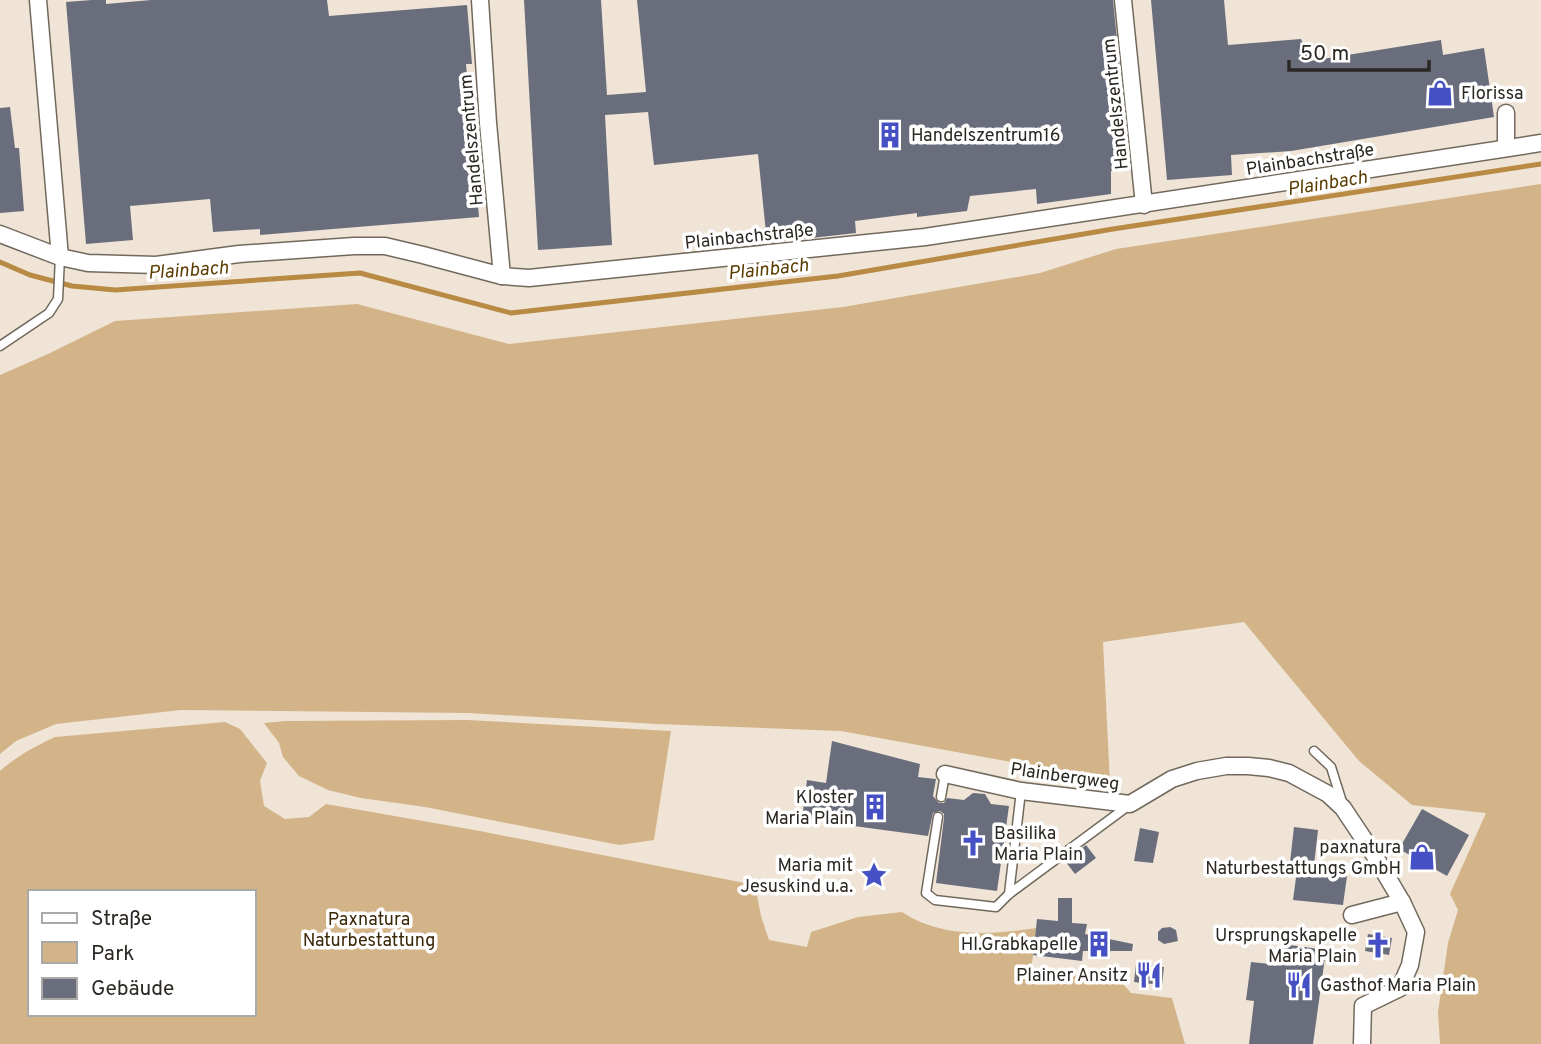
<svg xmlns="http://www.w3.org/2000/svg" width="1541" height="1044" font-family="Overpass,sans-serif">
	<rect width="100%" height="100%" fill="#efe4d6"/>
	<g fill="#d3b489" fill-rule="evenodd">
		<polygon points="1541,184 1541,1044 1440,1044 1438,1012 1448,943 1458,910 1450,894 1486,813 1412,805 1359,761 1244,622 1103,642 1110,784 1033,766 841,731 656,724 468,713 181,710 56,724 16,741 0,754 0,375 48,354 115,321 357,304 509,344 843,307 1040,273 1116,249"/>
		<polygon points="467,720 671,731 654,840 619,845 425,807 361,798 328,790 299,776 283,757 279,743 264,723 285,721"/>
		<path d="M 225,722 L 240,729 L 267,763 L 260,781 L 264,806 L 285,819 L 309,817 L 326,804 L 480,831 L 755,885 L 761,916 L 769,940 L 807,947 L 811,932 L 858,917 L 902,912 C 941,938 991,935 1036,928 L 1031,972 L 1116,976 L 1131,993 L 1172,998 L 1185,1044 L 0,1044 L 0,771 C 17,756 34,747 55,737 ZM 30,892 L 254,892 L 254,1014 L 30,1014 Z"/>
	</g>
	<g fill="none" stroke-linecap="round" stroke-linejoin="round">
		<polyline stroke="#b88a43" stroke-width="5" points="0,262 30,275 72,286 115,290 360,273 511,313 838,276 1113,229 1541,164"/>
	</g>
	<g fill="#6a6e7c">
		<polygon points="92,0 106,0 106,4 151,0 327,0 329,16 467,5 472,64 466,64 479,217 260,235 260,229 213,232 210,199 130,206 133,240 86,244 66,2"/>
		<polygon points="524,0 601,0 607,95 646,92 637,0 1113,0 1130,169 1111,171 1111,194 1037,204 1036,189 970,196 967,211 917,217 917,213 855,221 856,233 767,243 758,154 654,165 648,112 605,115 612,245 538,250"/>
		<polygon points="1151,0 1224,0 1228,45 1301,39 1310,61 1441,40 1443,55 1484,48 1494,117 1291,151 1231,155 1232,175 1167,180"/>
		<polygon points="10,107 15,148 19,148 24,211 0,213 0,108"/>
		<polygon points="832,741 920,764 918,777 936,779 933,796 939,803 944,803 947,798 964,800 973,793 985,794 991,804 1009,806 997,891 936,883 944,818 944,814 940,811 933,813 928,836 802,819 807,780 826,783"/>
		<polygon points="1422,809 1469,835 1447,876 1399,849"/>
		<polygon points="1294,827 1318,830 1314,865 1348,869 1343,905 1293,900 1298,863 1290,862"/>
		<polygon points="1140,828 1159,832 1153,863 1134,861"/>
		<polygon points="1086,845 1096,858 1075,874 1065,861"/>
		<polygon points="1058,898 1072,898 1072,923 1087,924 1085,934 1133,944 1132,951 1083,951 1082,961 1033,955 1037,919 1058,921"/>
		<polygon points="1170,927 1176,930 1178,941 1164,944 1158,940 1158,932 1162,928"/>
		<polygon points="1368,934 1392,938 1389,955 1365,951"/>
		<polygon points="1283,944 1326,950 1313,1044 1249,1044 1254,1001 1246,1000 1251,962 1280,965"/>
		<polygon points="1136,964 1164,967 1162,985 1134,982"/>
	</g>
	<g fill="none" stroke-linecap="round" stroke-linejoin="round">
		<g stroke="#72695d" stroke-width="11">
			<g id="lane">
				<polyline points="0,346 49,313 58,299 60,257"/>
				<polyline points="1314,751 1331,767 1342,802"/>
				<polyline points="941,797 945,774"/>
				<polyline points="938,817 926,893 935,900 996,907 1009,894 1128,806"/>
				<polyline points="1009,894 1021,791"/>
			</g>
		</g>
		<g stroke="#72695d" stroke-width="19">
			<g id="street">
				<polyline points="38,0 60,257"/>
				<polyline points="480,0 488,123 502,276"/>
				<polyline points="1123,0 1144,205"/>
				<polyline points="1506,113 1506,148"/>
				<polyline points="0,234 60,257 88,263 156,265 239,254 354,246 385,246 423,255 502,276 529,278 925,237 1541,143"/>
				<polyline points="945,774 1021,791 1130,804 1172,779 1197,771 1226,766 1248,766 1269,768 1289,773 1328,794 1343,808 1373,853 1402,902 1416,932 1410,965 1400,988 1363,1006 1362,1044"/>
				<polyline points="1352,915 1402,902"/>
			</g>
		</g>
		<use href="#lane" stroke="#fff" stroke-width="8"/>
		<use href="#street" stroke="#fff" stroke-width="16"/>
	</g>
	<defs>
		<g id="shop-bare" transform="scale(2.1)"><path d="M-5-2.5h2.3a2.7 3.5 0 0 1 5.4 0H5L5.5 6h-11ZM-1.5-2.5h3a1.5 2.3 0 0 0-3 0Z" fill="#4650c5" stroke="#fff" stroke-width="2.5" paint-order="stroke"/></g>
		<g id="building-bare" transform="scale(2.1)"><path d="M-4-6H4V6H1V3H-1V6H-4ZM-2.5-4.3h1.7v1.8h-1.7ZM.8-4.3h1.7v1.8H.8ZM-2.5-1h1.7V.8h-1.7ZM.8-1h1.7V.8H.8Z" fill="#4650c5" stroke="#fff" stroke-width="2.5" paint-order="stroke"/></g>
		<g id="church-bare" transform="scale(2.1)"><path d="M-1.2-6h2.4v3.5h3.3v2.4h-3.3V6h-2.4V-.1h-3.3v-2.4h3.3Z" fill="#4650c5" stroke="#fff" stroke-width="2.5" paint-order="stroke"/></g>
		<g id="sight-bare" transform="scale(2.1)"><path d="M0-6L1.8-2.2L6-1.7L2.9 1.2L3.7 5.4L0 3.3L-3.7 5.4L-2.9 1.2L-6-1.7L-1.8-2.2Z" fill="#4650c5" stroke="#fff" stroke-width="2.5" paint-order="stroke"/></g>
		<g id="restaurant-bare" transform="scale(2.1)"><path d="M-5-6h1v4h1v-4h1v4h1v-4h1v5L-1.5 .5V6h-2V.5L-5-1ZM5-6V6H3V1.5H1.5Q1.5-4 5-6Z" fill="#4650c5" stroke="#fff" stroke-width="2.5" paint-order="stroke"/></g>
	</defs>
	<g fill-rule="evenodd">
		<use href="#shop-bare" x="1440" y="93"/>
		<use href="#building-bare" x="890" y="135"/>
		<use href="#building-bare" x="875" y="807"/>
		<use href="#church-bare" x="973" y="843"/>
		<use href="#shop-bare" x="1422" y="857"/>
		<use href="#sight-bare" x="874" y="875"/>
		<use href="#building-bare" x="1099" y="944"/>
		<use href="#church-bare" x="1378" y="945"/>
		<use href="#restaurant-bare" x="1149" y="975"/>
		<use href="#restaurant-bare" x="1299" y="985"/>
	</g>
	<g text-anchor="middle" stroke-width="7" stroke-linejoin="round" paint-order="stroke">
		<g font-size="18" fill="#2b2722" stroke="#fff" text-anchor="end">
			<text x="1461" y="99" text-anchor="start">Florissa</text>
			<text x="911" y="141" text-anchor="start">Handelszentrum16</text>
			<text x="854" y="803">Kloster<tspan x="854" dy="21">Maria Plain</tspan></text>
			<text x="994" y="839" text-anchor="start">Basilika<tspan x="994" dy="21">Maria Plain</tspan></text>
			<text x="1401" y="853">paxnatura<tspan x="1401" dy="21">Naturbestattungs GmbH</tspan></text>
			<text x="853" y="871">Maria mit<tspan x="853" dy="21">Jesuskind u.a.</tspan></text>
			<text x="1357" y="941">Ursprungskapelle<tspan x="1357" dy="21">Maria Plain</tspan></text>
			<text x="1078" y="950">Hl.Grabkapelle</text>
			<text x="1128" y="981">Plainer Ansitz</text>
			<text x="1320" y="991" text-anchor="start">Gasthof Maria Plain</text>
		</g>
		<g font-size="18" fill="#2b2722" stroke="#fff">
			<text transform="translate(1115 104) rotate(-96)" y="6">Handelszentrum</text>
			<text transform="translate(471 140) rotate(-95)" y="6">Handelszentrum</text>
			<text transform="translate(1310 159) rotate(-9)" y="6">Plainbachstraße</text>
			<text transform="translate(749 236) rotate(-6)" y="6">Plainbachstraße</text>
			<text transform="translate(1065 776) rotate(8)" y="6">Plainbergweg</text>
		</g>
		<g font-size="18" fill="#3b2807" stroke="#fff">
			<text x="369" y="925">Paxnatura<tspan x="369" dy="21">Naturbestattung</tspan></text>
		</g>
		<g font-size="19" font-style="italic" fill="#5b3c00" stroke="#fff">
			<text transform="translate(1327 182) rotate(-9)" y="7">Plainbach</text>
			<text transform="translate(768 268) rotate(-6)" y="7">Plainbach</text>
			<text transform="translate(188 269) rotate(-4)" y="7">Plainbach</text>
		</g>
	</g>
	<rect x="28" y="890" width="228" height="126" fill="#ffffff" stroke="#aaa9a7" stroke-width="2"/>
	<rect x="42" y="913" width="35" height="10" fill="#ffffff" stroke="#aaa9a7" stroke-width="2"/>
	<text x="91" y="925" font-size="21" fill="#2b2722">Straße</text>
	<rect x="42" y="942" width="35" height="21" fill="#d3b489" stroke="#aaa9a7" stroke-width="2"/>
	<text x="91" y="960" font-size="21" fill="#2b2722">Park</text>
	<rect x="42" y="978" width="35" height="21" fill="#6a6e7c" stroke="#aaa9a7" stroke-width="2"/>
	<text x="91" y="995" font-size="21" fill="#2b2722">Gebäude</text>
	<path d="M1289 60v10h140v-10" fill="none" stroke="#2b2722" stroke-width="3.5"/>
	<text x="1300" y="60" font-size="21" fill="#2b2722" stroke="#ffffff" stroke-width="5" paint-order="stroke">50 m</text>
</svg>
